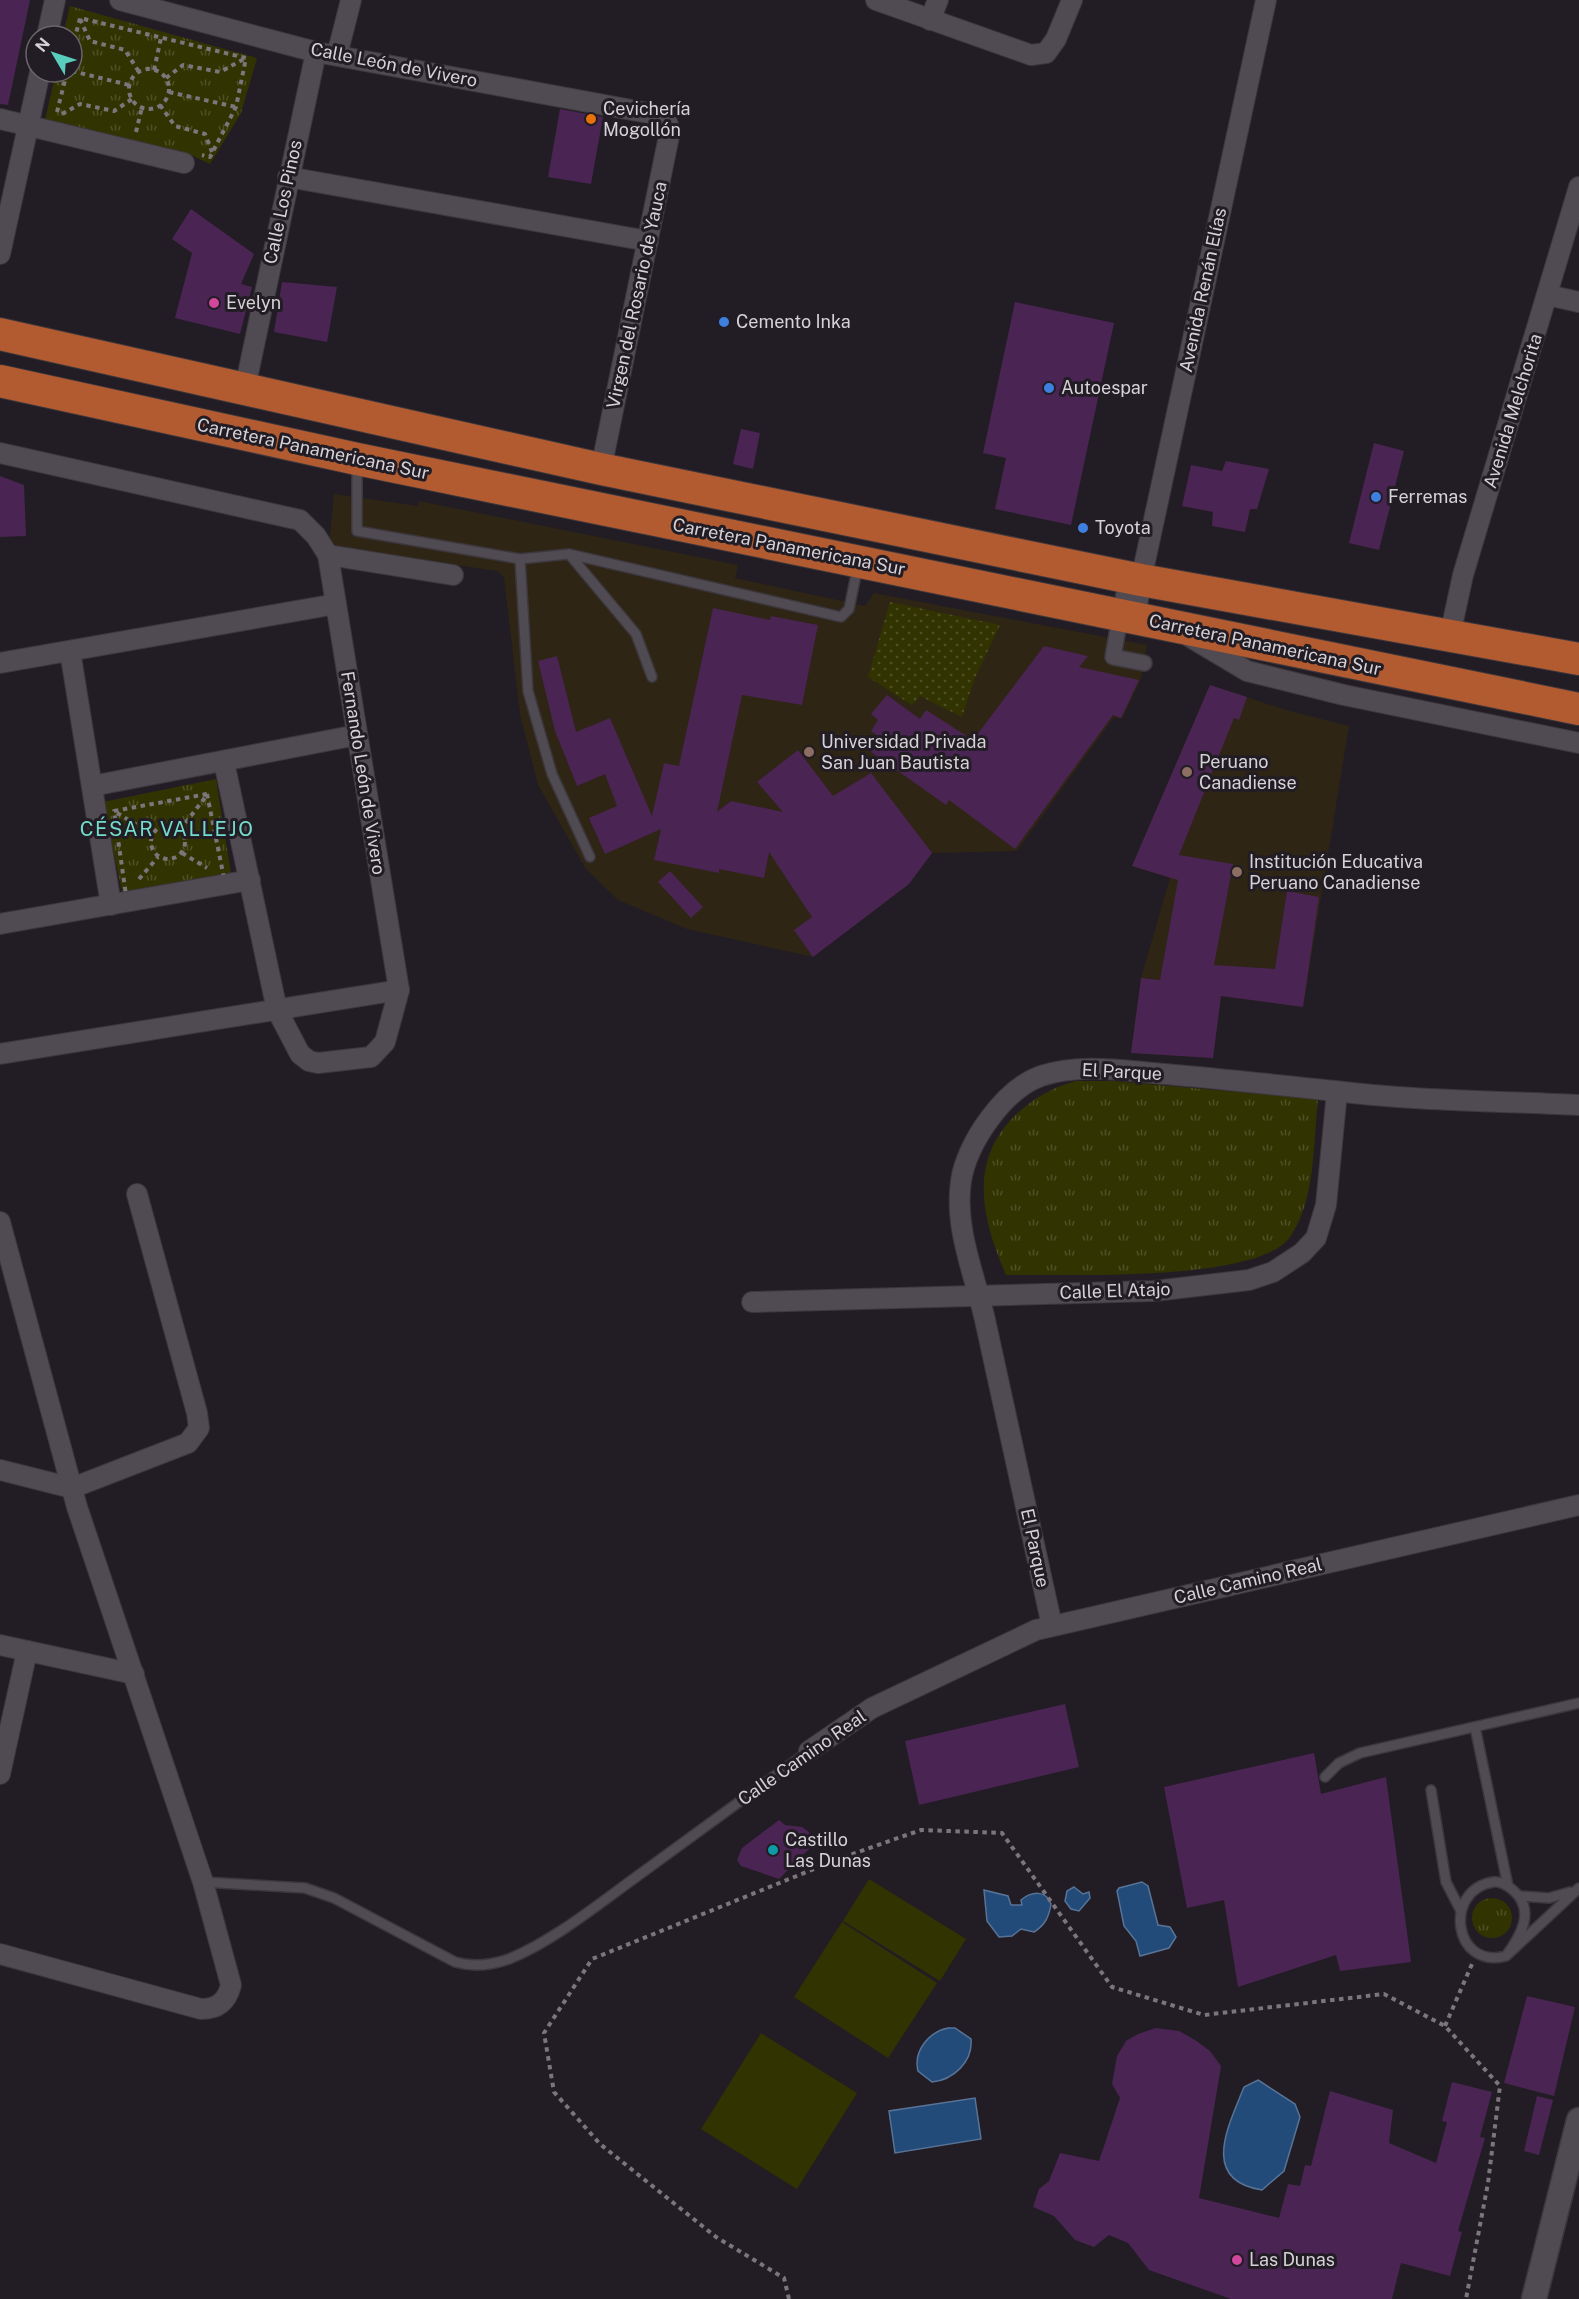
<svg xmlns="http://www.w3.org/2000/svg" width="1579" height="2299" font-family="'Public Sans',sans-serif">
	<defs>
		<pattern id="grass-dots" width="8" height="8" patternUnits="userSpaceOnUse" patternTransform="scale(1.5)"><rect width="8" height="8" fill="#313301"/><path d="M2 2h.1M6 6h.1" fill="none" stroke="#4e5025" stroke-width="1.8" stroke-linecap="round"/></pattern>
		<pattern id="park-tufts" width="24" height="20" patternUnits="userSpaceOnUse" patternTransform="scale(1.5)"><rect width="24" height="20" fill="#313301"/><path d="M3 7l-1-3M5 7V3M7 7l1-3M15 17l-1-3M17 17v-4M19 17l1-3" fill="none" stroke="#4e5025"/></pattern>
	</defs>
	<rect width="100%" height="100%" fill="#221d24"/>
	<g fill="#2e2515">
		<polygon points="334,494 418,506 419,501 738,565 735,578 865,606 874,593 1147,645 1141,679 1122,719 1114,717 1017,851 932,853 909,884 813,957 687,929 618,900 586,869 538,785 520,714 504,577 497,571 329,546"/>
		<polygon points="1210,685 1286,710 1349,726 1303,1007 1221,996 1213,1058 1131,1053 1141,978 1170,878 1132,866"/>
	</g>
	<polygon fill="url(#grass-dots)" points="890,602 1000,625 974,680 962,717 920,696 912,705 868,677"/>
	<g fill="url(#park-tufts)">
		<polygon points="70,6 257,58 241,113 210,164 191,155 45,120 56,72 72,72 72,36 63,36"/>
		<polygon points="216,779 232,880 123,896 103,802"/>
		<path d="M 1076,1081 L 1113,1081 L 1318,1099 C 1313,1142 1316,1200 1290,1237 C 1258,1283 1062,1274 1006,1275 C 981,1217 967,1158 1020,1111 C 1037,1096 1054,1087 1076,1081 Z"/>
		<circle cx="1492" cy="1918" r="20"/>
	</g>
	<g fill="#313301">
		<polygon points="869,1879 966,1939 940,1981 843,1921"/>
		<polygon points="842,1922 937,1983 888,2058 794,1997"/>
		<polygon points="761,2033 857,2093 797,2189 701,2129"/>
	</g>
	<g fill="#224b7a" stroke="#587396" stroke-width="1.5">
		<polygon points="1142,1882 1148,1886 1158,1925 1170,1927 1176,1937 1169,1948 1140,1956 1136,1941 1124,1926 1117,1891 1119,1888"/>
		<polygon points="1074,1887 1083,1894 1089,1892 1090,1898 1079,1911 1071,1909 1065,1901 1067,1891"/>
		<path d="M 984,1890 L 1008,1896 L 1011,1905 L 1022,1905 L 1021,1900 C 1032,1891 1046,1890 1051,1904 C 1049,1917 1045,1925 1034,1932 L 1021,1929 L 1012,1936 L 999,1937 L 987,1921 Z"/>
		<path d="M 948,2028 L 955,2028 L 971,2039 C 973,2062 953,2080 932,2082 L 918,2071 C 913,2051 929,2032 948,2028 Z"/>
		<path d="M 1258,2080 L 1295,2104 L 1300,2117 L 1284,2171 L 1262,2190 C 1199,2180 1229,2125 1244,2087 Z"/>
		<polygon points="975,2098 981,2139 895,2153 889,2111"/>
	</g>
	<g fill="#4a2453">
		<polygon points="0,0 30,0 8,105 0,104"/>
		<polygon points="560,109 603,117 591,184 548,177"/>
		<polygon points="191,209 254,254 241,284 252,287 240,334 175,318 192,253 172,239"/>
		<polygon points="282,282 337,287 327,342 274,332"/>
		<polygon points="1015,302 1114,323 1071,525 995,509 1006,458 983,453"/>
		<polygon points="741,429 760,433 753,469 733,464"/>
		<polygon points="1374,443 1404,451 1379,550 1349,543"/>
		<polygon points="1226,461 1269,469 1257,509 1250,509 1245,532 1212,526 1213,512 1182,506 1191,465 1222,471"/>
		<polygon points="0,476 24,485 26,536 0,537"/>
		<polygon points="713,608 770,620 771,616 818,625 802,705 742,695 717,812 731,801 783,812 757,782 798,750 833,796 871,773 932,853 909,884 813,957 794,930 812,917 769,852 764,878 719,869 719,873 654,860 661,829 605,854 589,818 617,806 605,774 577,786 555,731 538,661 557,656 576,732 610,718 652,816 664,763 679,766"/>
		<polygon points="1044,646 1088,656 1079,667 1139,680 1121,718 1113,715 1015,849 949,800 946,805 871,752 881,738 871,731 878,720 871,714 887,695 920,719 926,710 973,740"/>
		<polygon points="1210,685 1247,697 1239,720 1234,718 1179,855 1233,864 1214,965 1275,969 1287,891 1319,897 1303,1007 1221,996 1213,1058 1131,1053 1141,978 1160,980 1178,880 1132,866"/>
		<polygon points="670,871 703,907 691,918 658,882"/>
		<polygon points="1065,1704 1079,1767 919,1805 905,1741"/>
		<polygon points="1314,1753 1321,1794 1386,1777 1411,1962 1340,1971 1336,1955 1238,1987 1224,1900 1187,1908 1164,1787"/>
		<polygon points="779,1820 785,1825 802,1827 809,1832 814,1844 779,1879 741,1866 737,1860 742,1848"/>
		<polygon points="1527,1996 1575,2007 1554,2096 1504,2083"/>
		<polygon points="1156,2028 1179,2031 1195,2040 1210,2051 1221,2066 1199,2198 1279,2218 1288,2184 1300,2186 1305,2165 1311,2166 1330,2091 1393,2110 1389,2143 1436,2163 1447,2122 1442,2121 1452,2082 1492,2092 1480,2137 1485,2138 1458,2231 1462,2232 1450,2276 1401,2263 1392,2299 1231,2299 1149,2270 1128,2243 1109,2235 1094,2247 1075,2240 1054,2216 1033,2207 1039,2189 1049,2181 1060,2153 1099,2161 1120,2098 1112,2084 1117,2056 1126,2041 1138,2034"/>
		<polygon points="1537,2096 1553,2100 1539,2155 1524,2151"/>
	</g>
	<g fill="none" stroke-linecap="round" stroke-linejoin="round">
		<g stroke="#3c373d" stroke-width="12">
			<g id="service">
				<polyline points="357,463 357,531 520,559 569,554 841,617 849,609 858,565"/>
				<polyline points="569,554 636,634 652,677"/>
				<polyline points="520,559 528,691 552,774 590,857"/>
				<polyline points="1475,1727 1508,1886"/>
				<polyline points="1325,1777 1339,1763 1360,1753 1579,1703"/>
				<polyline points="1431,1790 1446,1882 1461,1911"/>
				<path d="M 203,1882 L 305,1888 L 334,1898 L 455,1962 C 472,1967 492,1965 509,1959 C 551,1942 595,1907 632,1880 C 691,1837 750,1794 809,1751"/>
				<polyline points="1520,1896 1549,1898 1570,1892"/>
				<path d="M 1506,1956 C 1520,1937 1536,1911 1514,1891 C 1509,1886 1500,1881 1493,1882 C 1443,1890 1453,1970 1506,1956 L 1579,1888"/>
			</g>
		</g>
		<g stroke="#3c373d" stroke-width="18">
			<polyline id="pedestrian" points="1127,577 1113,657 1144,663"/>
		</g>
		<g stroke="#3c373d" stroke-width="22">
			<g id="minor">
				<polyline points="120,0 316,52 659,115 667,122 670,131 601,469"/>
				<polyline points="876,0 1031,55 1046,53 1056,39 1072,0"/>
				<polyline points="930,20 938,0"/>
				<polyline points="47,36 55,0"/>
				<polyline points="337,55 351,0"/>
				<polyline points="0,119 184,163"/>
				<polyline points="288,177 648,241"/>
				<polyline points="0,254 40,72"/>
				<polyline points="1547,295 1579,302"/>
				<polyline points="245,388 316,52"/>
				<polyline points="0,453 300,520 316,536 328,555 399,990 385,1042 371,1057 318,1063 309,1061 300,1054 277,1010 224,762"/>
				<polyline points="328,555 453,575"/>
				<polyline points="1135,618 1141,580 1266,0"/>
				<polyline points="1450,635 1463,575 1579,187"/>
				<polyline points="1190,637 1247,671 1344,695 1579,743"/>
				<polyline points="70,651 111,905"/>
				<polyline points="0,663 336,604"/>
				<polyline points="92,786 357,735"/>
				<polyline points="0,924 250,880"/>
				<polyline points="0,1054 399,990"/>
				<path d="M 0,1222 L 77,1507 L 203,1882 L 231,1985 C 227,2001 218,2009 201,2009 L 0,1954"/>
				<polyline points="752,1302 1154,1291 1249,1280 1273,1272 1302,1253 1316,1238 1326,1205 1337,1092"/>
				<polyline points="0,1470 72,1488 188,1443 199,1428 197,1413 137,1194"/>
				<path d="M 1052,1626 C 1030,1524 1008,1422 985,1320 C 975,1275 954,1229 961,1181 C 966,1144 1004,1089 1041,1076 C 1080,1063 1125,1071 1165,1074 C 1222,1079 1278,1085 1335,1091 C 1415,1101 1498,1101 1579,1105"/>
				<polyline points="0,1645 134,1674"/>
				<polyline points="809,1751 872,1708 1036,1630 1579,1505"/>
				<polyline points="0,1774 27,1651"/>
			</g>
		</g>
		<g stroke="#3c373d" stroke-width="27">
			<polyline id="tertiary" points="1534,2299 1579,2120"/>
		</g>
		<g stroke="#3c373d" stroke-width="34">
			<g id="trunk">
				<polyline points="0,334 601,469 1141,580 1579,659"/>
				<polyline points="0,381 357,459 1579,709"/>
			</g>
		</g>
		<g stroke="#7b767c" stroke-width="4" stroke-dasharray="4.5 4.5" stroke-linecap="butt">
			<polyline points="80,19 90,41 125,50 139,72"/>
			<polyline points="72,49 80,18 246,58 236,107 210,157 202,155"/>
			<circle cx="149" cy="89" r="20"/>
			<polyline points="154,70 161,38"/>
			<polyline points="72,71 129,85"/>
			<polyline points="166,78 183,65 220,72 246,58"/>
			<polyline points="169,92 236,107"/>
			<polyline points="160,105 175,126 205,134 212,152"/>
			<polyline points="57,112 67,72"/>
			<polyline points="62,114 80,104 114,111 132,99"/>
			<polyline points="136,132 142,107"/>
			<polygon points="207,794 224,878 126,895 114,811"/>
			<polyline points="117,813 152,834"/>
			<circle cx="168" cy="842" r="17"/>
			<polyline points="180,830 207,795"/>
			<polyline points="182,853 207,868"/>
			<polyline points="139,879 158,857"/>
			<polyline points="1445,2026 1472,1964"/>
			<polyline points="789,2299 784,2278 716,2237 600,2144 554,2092 544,2033 592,1959 841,1858 921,1830 1002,1833 1112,1987 1204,2015 1384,1994 1445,2026 1500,2086 1488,2183 1466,2299"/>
		</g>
		<use href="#service" stroke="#504a52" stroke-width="9"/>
		<use href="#pedestrian" stroke="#504a52" stroke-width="15"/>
		<use href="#minor" stroke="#504a52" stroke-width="20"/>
		<use href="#tertiary" stroke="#504a52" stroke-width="24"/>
		<use href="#trunk" stroke="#b25a30" stroke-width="32"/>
	</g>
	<circle fill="#e8710a" stroke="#221d24" stroke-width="2" cx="591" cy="119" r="6"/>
	<g fill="#d1479c" stroke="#221d24" stroke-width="2">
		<circle cx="214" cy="303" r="6"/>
		<circle cx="1237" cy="2260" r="6"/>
	</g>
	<g fill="#3f7fe0" stroke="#221d24" stroke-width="2">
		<circle cx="724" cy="322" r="6"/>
		<circle cx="1049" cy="388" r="6"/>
		<circle cx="1376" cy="497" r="6"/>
		<circle cx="1083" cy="528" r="6"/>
	</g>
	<g fill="#8d6e63" stroke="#221d24" stroke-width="2">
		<circle cx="809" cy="752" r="6"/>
		<circle cx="1187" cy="772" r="6"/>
		<circle cx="1237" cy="872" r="6"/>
	</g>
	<circle fill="#0f9aa8" stroke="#221d24" stroke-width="2" cx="773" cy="1850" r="6"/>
	<g text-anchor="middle" stroke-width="6" stroke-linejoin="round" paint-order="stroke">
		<g font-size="18" fill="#d5d1d6" stroke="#221d24">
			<text transform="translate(394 65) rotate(11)" y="6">Calle León de Vivero</text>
			<text transform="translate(283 202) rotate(-78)" y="6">Calle Los Pinos</text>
			<text transform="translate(1203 290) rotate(-78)" y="6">Avenida Renán Elías</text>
			<text transform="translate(637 295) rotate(-78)" y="6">Virgen del Rosario de Yauca</text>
			<text transform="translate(1513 411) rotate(-73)" y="6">Avenida Melchorita</text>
			<text transform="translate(313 449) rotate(12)" y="6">Carretera Panamericana Sur</text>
			<text transform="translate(789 547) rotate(11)" y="6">Carretera Panamericana Sur</text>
			<text transform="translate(1265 645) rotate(12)" y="6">Carretera Panamericana Sur</text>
			<text transform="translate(363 773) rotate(81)" y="6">Fernando León de Vivero</text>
			<text transform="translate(1122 1072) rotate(3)" y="6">El Parque</text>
			<text transform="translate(1115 1291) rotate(-2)" y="6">Calle El Atajo</text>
			<text transform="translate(1035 1548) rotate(78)" y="6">El Parque</text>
			<text transform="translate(1248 1581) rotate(-13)" y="6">Calle Camino Real</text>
			<text transform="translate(802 1758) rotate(-35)" y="6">Calle Camino Real</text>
		</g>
		<g font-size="18" fill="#d5d1d6" stroke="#221d24" text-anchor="start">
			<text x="603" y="115">Cevichería<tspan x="603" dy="21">Mogollón</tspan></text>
			<text x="226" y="309">Evelyn</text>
			<text x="736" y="328">Cemento Inka</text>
			<text x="1061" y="394">Autoespar</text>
			<text x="1388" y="503">Ferremas</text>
			<text x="1095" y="534">Toyota</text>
			<text x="821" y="748">Universidad Privada<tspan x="821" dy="21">San Juan Bautista</tspan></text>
			<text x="1199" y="768">Peruano<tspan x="1199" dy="21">Canadiense</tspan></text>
			<text x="1249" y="868">Institución Educativa<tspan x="1249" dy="21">Peruano Canadiense</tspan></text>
			<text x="785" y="1846">Castillo<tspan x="785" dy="21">Las Dunas</tspan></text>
			<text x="1249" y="2266">Las Dunas</text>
		</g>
		<g font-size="20" letter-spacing="1.5" fill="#74dccc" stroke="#221d24">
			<text x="167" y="836">CÉSAR VALLEJO</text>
		</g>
	</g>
	<g transform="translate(54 54) rotate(309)"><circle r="28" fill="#221d24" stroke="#6a656b" stroke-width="1.5"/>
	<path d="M0-4.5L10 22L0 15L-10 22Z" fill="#5acebd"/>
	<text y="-9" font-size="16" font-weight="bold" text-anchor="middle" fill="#d5d1d6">N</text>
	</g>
</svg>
